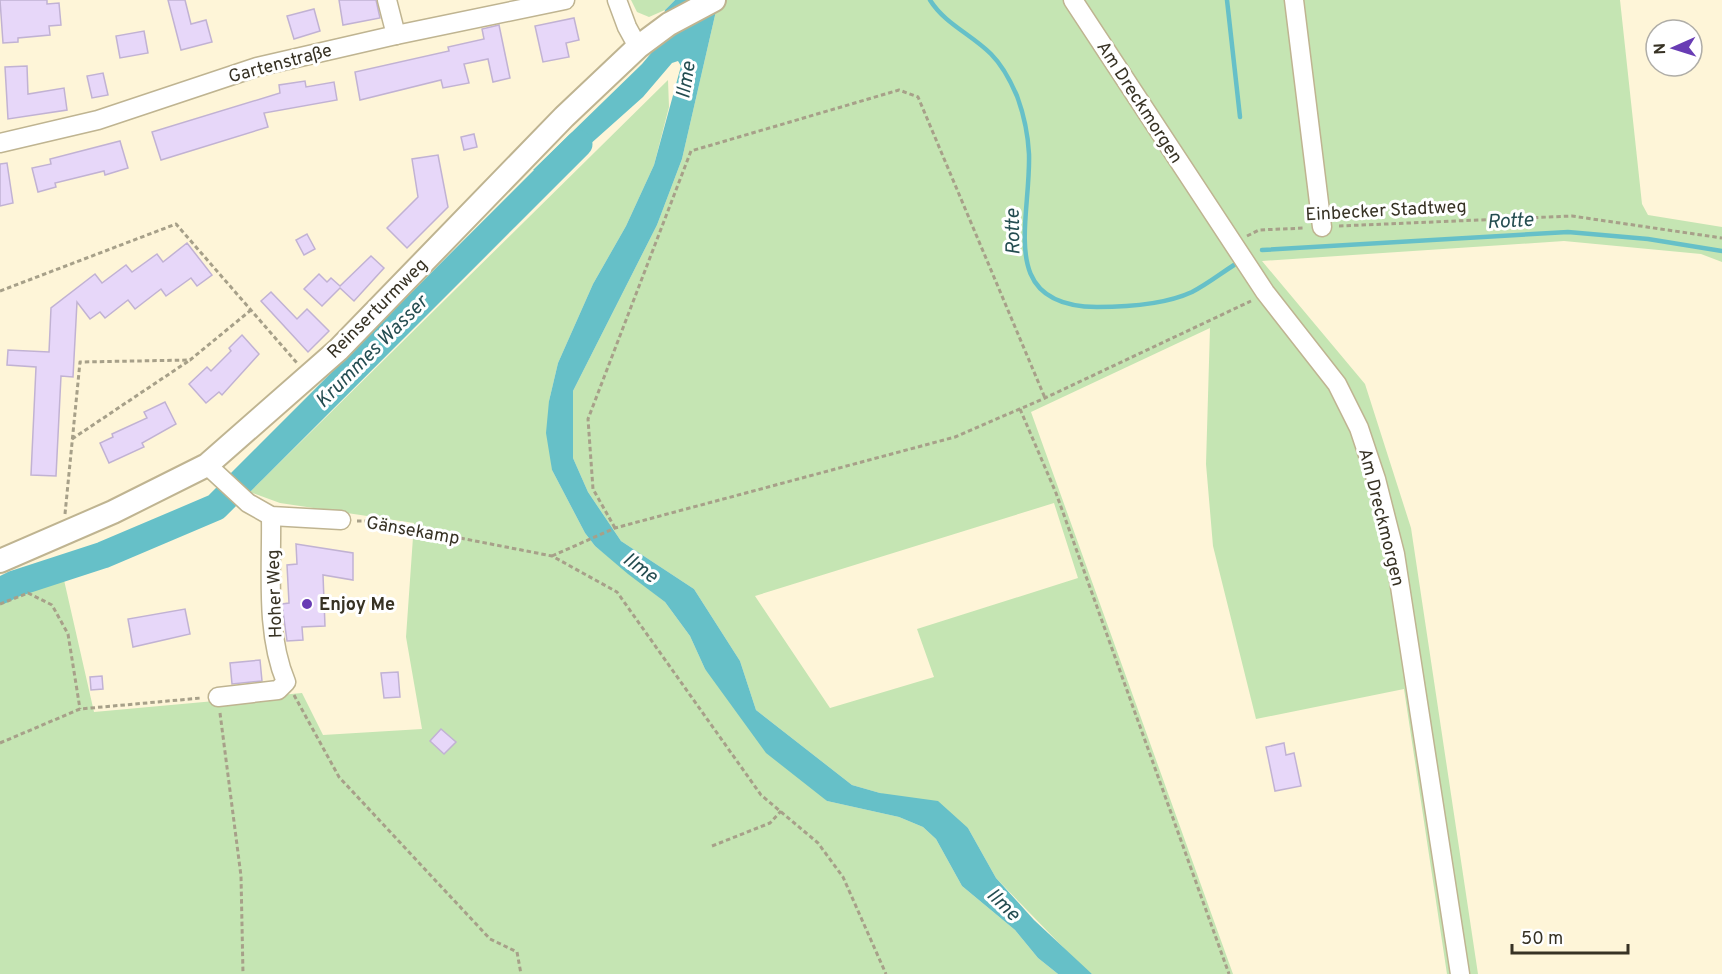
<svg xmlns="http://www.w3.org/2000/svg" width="1722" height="974" font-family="Overpass,sans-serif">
	<rect width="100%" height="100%" fill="#fef5d8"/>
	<g fill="#c5e5b3" fill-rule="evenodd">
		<polygon points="631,0 675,0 665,10 649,17 637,12"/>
		<path d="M 724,0 L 1620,0 L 1642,204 L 1648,215 L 1722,227 L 1722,262 L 1701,254 L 1564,241 L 1262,261 L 1365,384 L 1411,528 L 1478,974 L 1447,974 L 1404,689 L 1256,719 L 1213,546 L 1206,464 L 1210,328 L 1031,412 L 1233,974 L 1092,974 L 1086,971 L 996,878 L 968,828 L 880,793 L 852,785 L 756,710 L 740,661 L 694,589 L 621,541 L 588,492 L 573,458 L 573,391 L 657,225 L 682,159 L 716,11 ZM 1054,503 L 1078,578 L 917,629 L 934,677 L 830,708 L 755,596 Z"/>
		<polygon points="668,80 669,107 654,165 626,226 593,284 558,363 549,401 552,470 585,533 595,546 665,602 690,636 705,669 827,801 899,817 923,827 936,839 962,886 1015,930 1038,958 1058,974 0,974 0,583 59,558 94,712 302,693 323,735 422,729 406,637 414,523 280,503 250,492"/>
	</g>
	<polygon fill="#66c0c8" points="675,0 724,0 716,11 682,159 657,225 573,391 573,458 588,492 621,541 694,589 740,661 756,710 852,785 880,793 938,801 968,828 996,878 1034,920 1092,974 1058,974 1038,958 1015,930 962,886 936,839 923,827 899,817 827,801 766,753 705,669 690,636 665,602 628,574 595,546 585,533 552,470 546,433 549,401 558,363 593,284 626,226 654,165 681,66 678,61 672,63 643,97 560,171 533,170 642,64 658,45 665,10"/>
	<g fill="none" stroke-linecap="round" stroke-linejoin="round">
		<g stroke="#66c0c8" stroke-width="4.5">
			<path d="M 930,0 C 945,24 971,34 991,54 C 1002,65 1011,82 1017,96 C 1024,115 1028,135 1029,154 C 1031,222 996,306 1097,307 C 1127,307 1164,305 1192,292 C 1206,285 1220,274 1234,265"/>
			<polyline points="1227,0 1240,117"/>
			<polyline points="1262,250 1568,232 1648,239 1722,251"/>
		</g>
		<polyline stroke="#66c0c8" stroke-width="27" points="0,591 14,584 103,555 216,507 579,144"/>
	</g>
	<g fill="#e7d7f9" stroke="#c1b2d3" stroke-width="1.5">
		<polygon points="0,0 47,0 47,4 59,3 61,25 49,26 50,35 18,38 18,42 3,43"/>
		<polygon points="168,0 185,0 191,24 206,20 212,42 181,50"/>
		<polygon points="339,0 376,0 380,18 343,25"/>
		<polygon points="314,9 320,31 294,39 287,16"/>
		<polygon points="574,18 579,40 566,43 569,57 543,62 535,26"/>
		<polygon points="499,25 510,78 493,82 488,59 464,64 469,83 443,88 441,80 360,100 355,72 449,51 448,47 484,39 482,29"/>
		<polygon points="144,31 148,53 120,58 116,36"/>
		<polygon points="27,66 28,94 64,88 67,110 8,119 5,67"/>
		<polygon points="103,73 108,95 92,98 87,76"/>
		<polygon points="305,81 306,87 334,82 337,100 264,113 268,127 161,160 152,132 280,93 279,85"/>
		<polygon points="474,134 477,147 464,150 461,137"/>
		<polygon points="120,141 128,168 105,175 104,171 55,183 56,187 38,192 32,168 51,164 50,159"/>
		<polygon points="438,155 448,207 407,248 387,228 418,197 412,159"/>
		<polygon points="7,163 13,203 0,206 0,164"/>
		<polygon points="307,234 315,249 304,255 296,240"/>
		<polygon points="187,243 212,275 197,286 191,278 166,296 161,289 135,309 128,300 105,318 100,312 90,319 77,302 73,377 61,376 56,476 31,475 36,367 7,365 8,350 49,352 51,308 95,274 102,283 126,265 132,272 157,254 163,262"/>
		<polygon points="371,256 384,268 354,301 340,288 322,306 304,289 319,274 327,282 331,278 340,286"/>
		<polygon points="271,292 297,319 307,309 329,331 308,352 261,301"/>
		<polygon points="242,335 259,354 222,395 219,392 206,403 189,384 207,367 211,371 231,351 229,348"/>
		<polygon points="165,402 176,424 142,443 144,447 109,463 100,443 113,437 112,434 147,418 144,412"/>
		<polygon points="296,544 353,553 353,580 323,575 325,626 302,627 303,640 287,641 282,604 289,603 287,565 297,564"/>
		<polygon points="185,609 190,634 133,647 128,619"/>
		<polygon points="260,660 262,681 232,684 230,663"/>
		<polygon points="398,672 400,697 384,698 381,673"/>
		<polygon points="102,676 103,689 91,690 90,677"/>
		<polygon points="441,729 456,742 444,754 430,741"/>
		<polygon points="1284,743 1286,755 1294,753 1301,786 1275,791 1266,747"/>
	</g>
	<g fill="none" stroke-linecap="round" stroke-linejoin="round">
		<g stroke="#bfb491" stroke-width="21">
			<g id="minor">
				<polyline points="387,0 396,35"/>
				<polyline points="617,0 627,27 638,47"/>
				<polyline points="1073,0 1265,292 1337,384 1359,428 1376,479 1395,554 1460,974"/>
				<polyline points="1294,0 1322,227"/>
				<polyline points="0,143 98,120 257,67 396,35 565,0"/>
				<polyline points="207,465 248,503 271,516 341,520"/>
				<path d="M 218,697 L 278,690 L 286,682 C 265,632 272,570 271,516"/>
			</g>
		</g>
		<g stroke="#bfb491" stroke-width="26">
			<polyline id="major" points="0,561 113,512 207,465 338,350 564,117 638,47 669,24 714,0"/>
		</g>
		<g stroke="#a7a089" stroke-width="3" stroke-dasharray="4.5 3" stroke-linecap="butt">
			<polyline points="1339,226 1572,216 1722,238"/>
			<polyline points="1247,236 1259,230 1305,228"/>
			<polyline points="0,291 176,224 297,363"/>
			<polyline points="1020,409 1056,493 1229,974"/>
			<polyline points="72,439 190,360"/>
			<polyline points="65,514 80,362 190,360 251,310"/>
			<polyline points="357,521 373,521 552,556 617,592 761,795 818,843 843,877 886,974"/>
			<polyline points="615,528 593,489 588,419 691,151 899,90 918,97 1045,398"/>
			<polyline points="552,556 615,528 955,437 1045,398 1251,301"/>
			<polyline points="0,604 28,593 52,605 68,634 80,709"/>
			<polyline points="294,695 339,777 490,939 517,952 521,974"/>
			<polyline points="220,713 241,876 243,974"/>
			<polyline points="0,743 80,709 201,698"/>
			<polyline points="712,846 770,823 781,811"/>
		</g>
		<use href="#minor" stroke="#fff" stroke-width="18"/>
		<use href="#major" stroke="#fff" stroke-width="22"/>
	</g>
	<circle fill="#683cb4" stroke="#fff" stroke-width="2" cx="307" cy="604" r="6"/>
	<g text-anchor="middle" stroke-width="6" stroke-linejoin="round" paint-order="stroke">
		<g font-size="18" fill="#373224" stroke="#fff">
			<text transform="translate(280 63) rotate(-15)" y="6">Gartenstraße</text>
			<text transform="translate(1140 102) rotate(57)" y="6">Am Dreckmorgen</text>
			<text transform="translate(1386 210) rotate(-3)" y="6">Einbecker Stadtweg</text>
			<text transform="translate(377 308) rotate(-45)" y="6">Reinserturmweg</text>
			<text transform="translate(1382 517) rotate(76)" y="6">Am Dreckmorgen</text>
			<text transform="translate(413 530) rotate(10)" y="6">Gänsekamp</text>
			<text transform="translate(274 594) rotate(-92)" y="6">Hoher Weg</text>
		</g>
		<g font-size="18" font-weight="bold" fill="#373224" stroke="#fff" text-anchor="start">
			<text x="319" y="610">Enjoy Me</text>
		</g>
		<g font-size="20" font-style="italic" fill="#244d51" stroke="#fff">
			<text transform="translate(685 80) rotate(-81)" y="7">Ilme</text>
			<text transform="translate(1510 220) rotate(-3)" y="7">Rotte</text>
			<text transform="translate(1012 232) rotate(-91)" y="7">Rotte</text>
			<text transform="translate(371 351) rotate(-45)" y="7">Krummes Wasser</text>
			<text transform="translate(641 567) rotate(36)" y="7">Ilme</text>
			<text transform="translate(1004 904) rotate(44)" y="7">Ilme</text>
		</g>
	</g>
	<g transform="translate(1674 48) rotate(267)"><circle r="28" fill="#ffffff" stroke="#afada7" stroke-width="1.5"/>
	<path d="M0-4.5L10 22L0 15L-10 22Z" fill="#683cb4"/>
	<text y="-9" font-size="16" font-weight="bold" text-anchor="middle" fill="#373224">N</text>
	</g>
	<path d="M1512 944v9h116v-9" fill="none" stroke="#373224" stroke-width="3"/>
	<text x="1521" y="944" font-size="18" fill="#373224" stroke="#ffffff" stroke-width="4.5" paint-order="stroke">50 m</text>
</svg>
